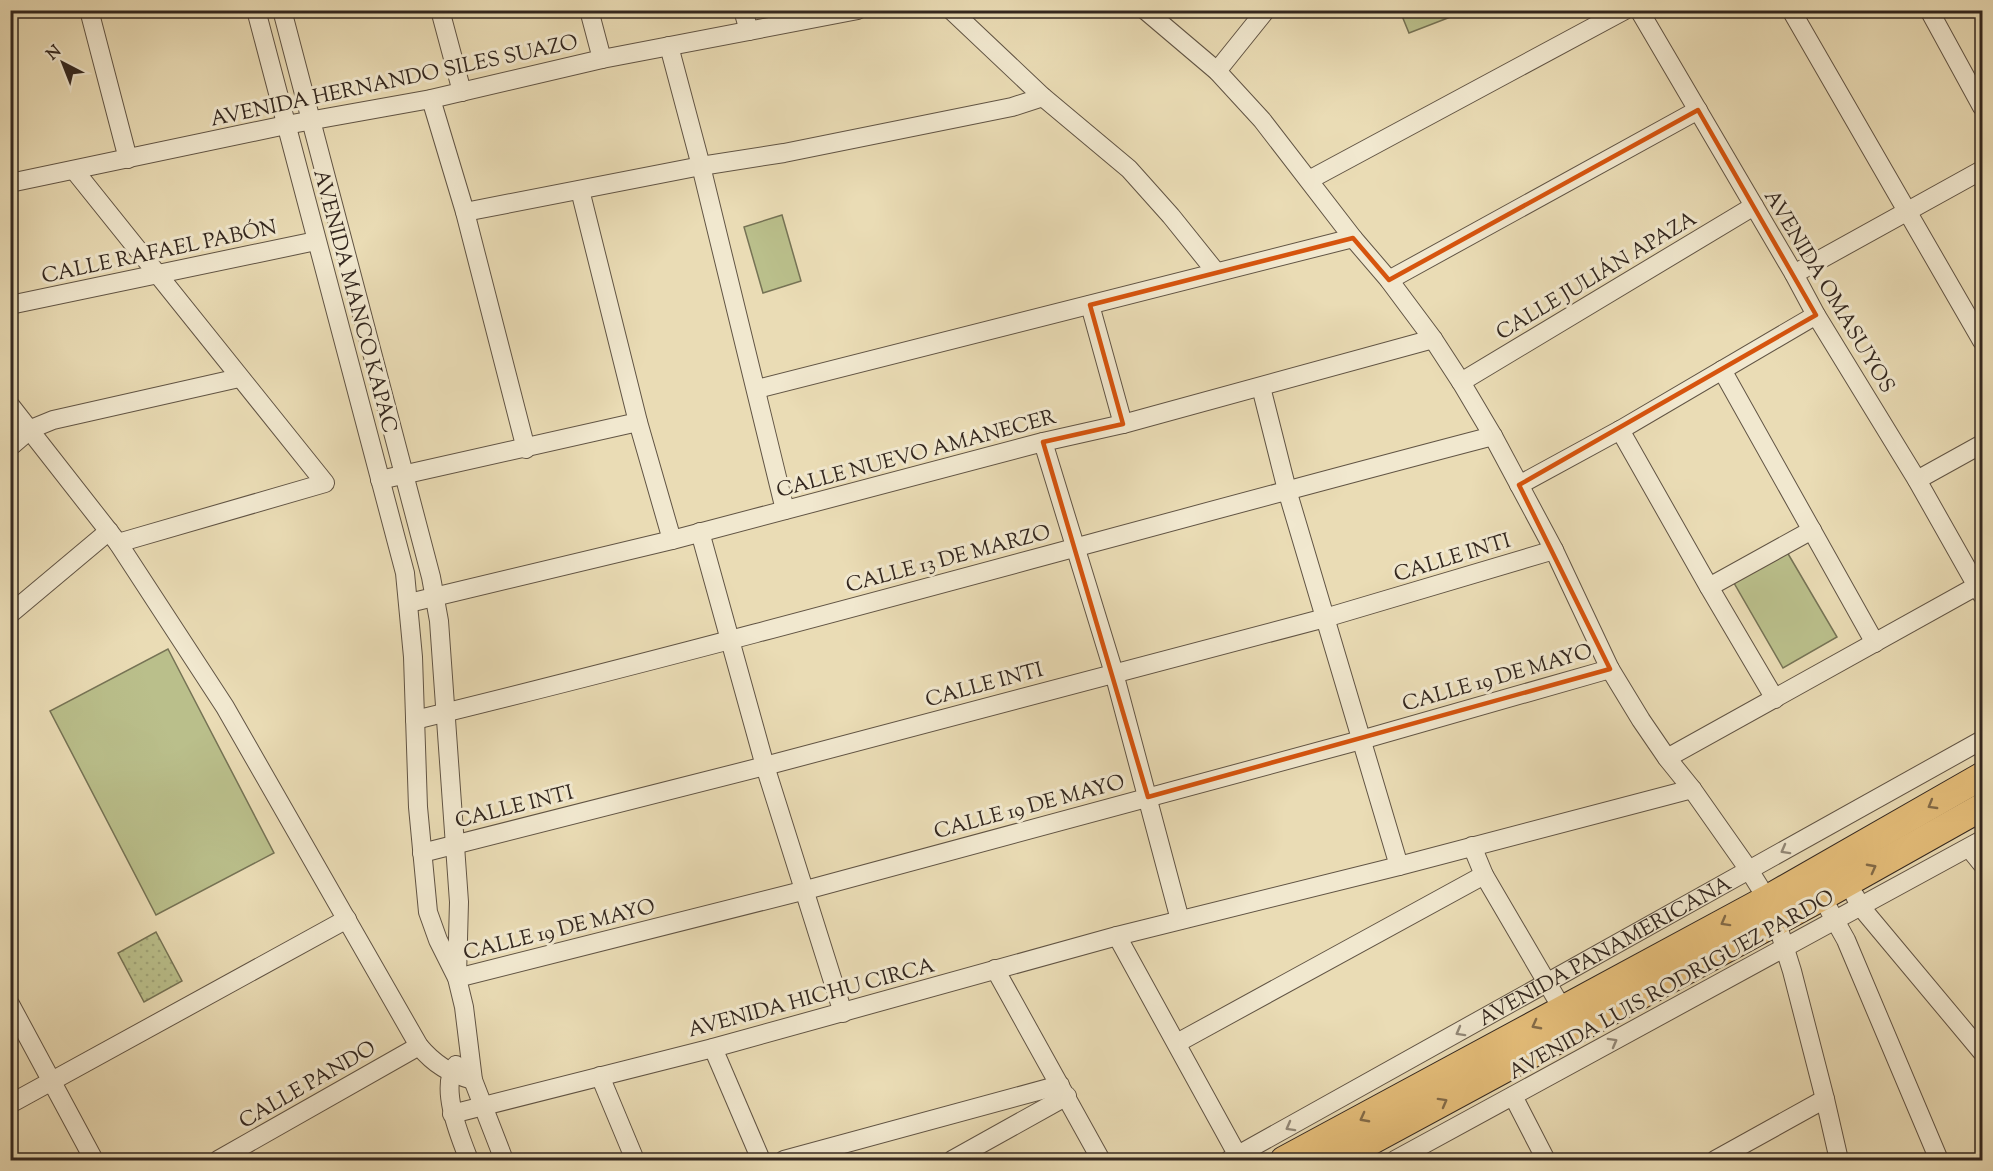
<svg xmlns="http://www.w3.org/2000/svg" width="1993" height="1171" font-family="'Sorts Mill Goudy',serif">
	<defs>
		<pattern id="park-dots" width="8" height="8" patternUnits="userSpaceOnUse" patternTransform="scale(1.5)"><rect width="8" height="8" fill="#babf8b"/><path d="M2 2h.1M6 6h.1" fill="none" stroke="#a0a478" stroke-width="1.8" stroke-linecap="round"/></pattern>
	</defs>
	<rect width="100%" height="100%" fill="#eadcb5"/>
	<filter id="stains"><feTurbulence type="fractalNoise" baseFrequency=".00333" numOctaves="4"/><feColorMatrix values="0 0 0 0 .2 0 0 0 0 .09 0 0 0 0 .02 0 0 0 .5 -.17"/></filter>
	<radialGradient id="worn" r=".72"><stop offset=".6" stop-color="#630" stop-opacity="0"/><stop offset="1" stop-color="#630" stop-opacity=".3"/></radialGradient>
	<polygon fill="url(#park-dots)" stroke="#767355" stroke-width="1.5" points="156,932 182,981 144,1002 118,953"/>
	<g fill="#babf8b" stroke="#767355" stroke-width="1.5">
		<polygon points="1400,11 1466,11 1409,33"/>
		<polygon points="782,215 801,281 763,293 744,227"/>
		<polygon points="1787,552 1837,637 1783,668 1734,583"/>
		<polygon points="168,649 274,853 156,915 50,711"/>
	</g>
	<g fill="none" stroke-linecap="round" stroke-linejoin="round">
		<g stroke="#615444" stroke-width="20">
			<g id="minor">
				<polyline points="89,10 128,159"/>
				<polyline points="256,10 405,573 413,657 418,807 428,912 438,940 457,978 464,1007 473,1080 504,1160"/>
				<polyline points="282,10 431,577 439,621 459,902 457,976"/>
				<polyline points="440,10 462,92"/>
				<polyline points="589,10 602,59"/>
				<polyline points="743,10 749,31"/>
				<polyline points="951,10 1043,97 1129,169 1171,216 1216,272"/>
				<polyline points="1145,10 1217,71 1262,120 1353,238 1389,280 1433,339 1461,382 1493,436 1554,550 1610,669 1641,720 1667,758 1692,789 1749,870 1767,899 1776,920 1792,971 1825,1099 1839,1160"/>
				<polyline points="1639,10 1794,274 1816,315 1917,480 1982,595"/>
				<polyline points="1791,10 1982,341"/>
				<polyline points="1929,10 1982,107"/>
				<polyline points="669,46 701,166 785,510"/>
				<polyline points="1217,71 1266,10"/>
				<polyline points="431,99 465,212 526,449"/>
				<polyline points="74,170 325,483 118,543"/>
				<polyline points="1309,180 1625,10"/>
				<polyline points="10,183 286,125 431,99 602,59 858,10"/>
				<polyline points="580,190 638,422 672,540"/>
				<polyline points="465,212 701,166 784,153 1012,107 1043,97"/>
				<polyline points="1794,274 1982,170"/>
				<polyline points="1389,280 1698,110"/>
				<polyline points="10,305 316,241"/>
				<polyline points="1090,305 1123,424"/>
				<polyline points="1722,370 1875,643"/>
				<polyline points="1461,382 1754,206"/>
				<polyline points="1261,387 1287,490 1399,866"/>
				<polyline points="757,389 1353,238"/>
				<path d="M 10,405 L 118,543 L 225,707 L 419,1046 C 434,1064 450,1074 473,1080"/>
				<polyline points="1620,430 1709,587 1775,699"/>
				<polyline points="1043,442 1114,673 1180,920"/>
				<polyline points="10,447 31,429 53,420 239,378"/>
				<polyline points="380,480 638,422"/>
				<polyline points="1917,480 1982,444"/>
				<polyline points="1519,485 1620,430 1816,315"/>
				<polyline points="700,532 765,766 843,1013"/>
				<polyline points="1709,587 1812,530"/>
				<polyline points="409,603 672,540 1043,442 1123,424 1433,339"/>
				<polyline points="10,614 109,531"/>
				<path d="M 415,720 C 776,632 1133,530 1493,436"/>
				<polyline points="1667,758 1982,583"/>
				<polyline points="1472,846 1484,875 1563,1010"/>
				<polyline points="1969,848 1982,864"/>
				<polyline points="422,853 765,766 1325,618 1554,550"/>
				<polyline points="1855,896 1860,906 1982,1052"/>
				<polyline points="1822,897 1846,940 1939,1160"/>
				<polyline points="1117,936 1238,1156"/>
				<polyline points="995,969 1101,1160"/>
				<polyline points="457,978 806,890 1361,740 1610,669"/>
				<polyline points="10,1004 94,1160"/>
				<polyline points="1177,1043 1484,875"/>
				<polyline points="713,1048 761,1160"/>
				<path d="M 456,1065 C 439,1087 460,1137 469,1160"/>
				<polyline points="600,1076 635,1160"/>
				<polyline points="1513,1096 1546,1160"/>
				<polyline points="10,1104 347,919"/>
				<polyline points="452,1114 713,1048 1117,936 1399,866 1692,789"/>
				<polyline points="218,1160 419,1046"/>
				<polyline points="784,1160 1060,1085"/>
				<polyline points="952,1160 1067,1096"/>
				<path id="s1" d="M 1229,1160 L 1982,740"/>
				<polyline points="1395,1160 1982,840"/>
				<polyline points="1715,1160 1825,1099"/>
			</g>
		</g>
		<g stroke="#33271f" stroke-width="29">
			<g id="highway">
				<polyline points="1284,1160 1767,899 1982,776"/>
				<polyline points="1336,1160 1822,897 1982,807"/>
			</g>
		</g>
		<use href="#minor" stroke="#f1e8cf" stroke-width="18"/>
		<use href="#highway" stroke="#e5be7a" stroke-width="27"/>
	</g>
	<defs><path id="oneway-chevron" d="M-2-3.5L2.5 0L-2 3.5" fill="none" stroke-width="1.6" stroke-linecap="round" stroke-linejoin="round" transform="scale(1.5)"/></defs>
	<g stroke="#836b48">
		<use href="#oneway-chevron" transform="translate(1932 805) rotate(150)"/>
		<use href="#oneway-chevron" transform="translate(1872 868) rotate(-28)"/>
		<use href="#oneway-chevron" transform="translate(1725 922) rotate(151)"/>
		<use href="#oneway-chevron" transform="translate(1536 1025) rotate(152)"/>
		<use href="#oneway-chevron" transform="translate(1443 1102) rotate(-29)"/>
		<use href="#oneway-chevron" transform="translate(1364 1118) rotate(152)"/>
	</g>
	<g stroke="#928877">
		<use href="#oneway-chevron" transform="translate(1785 850) rotate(151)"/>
		<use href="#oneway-chevron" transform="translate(1460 1032) rotate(151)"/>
		<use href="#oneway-chevron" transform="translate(1613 1042) rotate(-29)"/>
		<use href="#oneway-chevron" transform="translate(1290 1127) rotate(151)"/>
	</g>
	<path fill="none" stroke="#d6540e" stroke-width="4.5" stroke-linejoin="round" d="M 1698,110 L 1816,315 L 1519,485 L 1610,669 L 1148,797 L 1043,442 L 1123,424 L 1090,305 L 1353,238 L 1389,280 Z"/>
	<g text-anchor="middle" stroke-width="6" stroke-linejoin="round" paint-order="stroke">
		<g font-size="21" fill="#33271f" stroke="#f1e8cf">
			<text transform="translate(394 80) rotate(-12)" y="7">AVENIDA HERNANDO SILES SUAZO</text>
			<text transform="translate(159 251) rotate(-12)" y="7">CALLE RAFAEL PABÓN</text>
			<text transform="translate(1596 275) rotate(-31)" y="7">CALLE JULIÁN APAZA</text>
			<text transform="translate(1830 291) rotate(59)" y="7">AVENIDA OMASUYOS</text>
			<text transform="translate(356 301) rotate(75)" y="7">AVENIDA MANCO KAPAC</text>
			<text transform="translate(916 453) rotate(-15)" y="7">CALLE NUEVO AMANECER</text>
			<text transform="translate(1452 557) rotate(-17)" y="7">CALLE INTI</text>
			<text transform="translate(948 558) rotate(-15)" y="7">CALLE 13 DE MARZO</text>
			<text transform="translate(1497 677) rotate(-16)" y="7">CALLE 19 DE MAYO</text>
			<text transform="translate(984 684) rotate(-15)" y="7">CALLE INTI</text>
			<text transform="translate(514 806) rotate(-14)" y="7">CALLE INTI</text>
			<text transform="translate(1029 806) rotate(-15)" y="7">CALLE 19 DE MAYO</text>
			<text transform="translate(559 929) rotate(-14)" y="7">CALLE 19 DE MAYO</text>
			<text dy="7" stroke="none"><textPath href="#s1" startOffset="430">AVENIDA PANAMERICANA</textPath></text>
			<text transform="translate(1671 984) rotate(-29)" y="7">AVENIDA LUIS RODRIGUEZ PARDO</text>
			<text transform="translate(811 997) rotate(-15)" y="7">AVENIDA HICHU CIRCA</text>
			<text transform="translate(307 1084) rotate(-30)" y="7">CALLE PANDO</text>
		</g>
	</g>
	<rect width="1993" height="1171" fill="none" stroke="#eadcb5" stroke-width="36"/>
	<rect x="12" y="12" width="1969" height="1147" fill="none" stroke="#33271f" stroke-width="3"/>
	<rect x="18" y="18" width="1957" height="1135" fill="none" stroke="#33271f" stroke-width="1.5"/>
	<g transform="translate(63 63) rotate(318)" stroke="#f1e8cf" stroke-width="4.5" paint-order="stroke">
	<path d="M0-4.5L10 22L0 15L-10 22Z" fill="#33271f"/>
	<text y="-9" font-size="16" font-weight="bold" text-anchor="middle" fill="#33271f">N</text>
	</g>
	<rect width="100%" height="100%" filter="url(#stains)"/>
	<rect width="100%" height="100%" fill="url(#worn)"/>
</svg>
